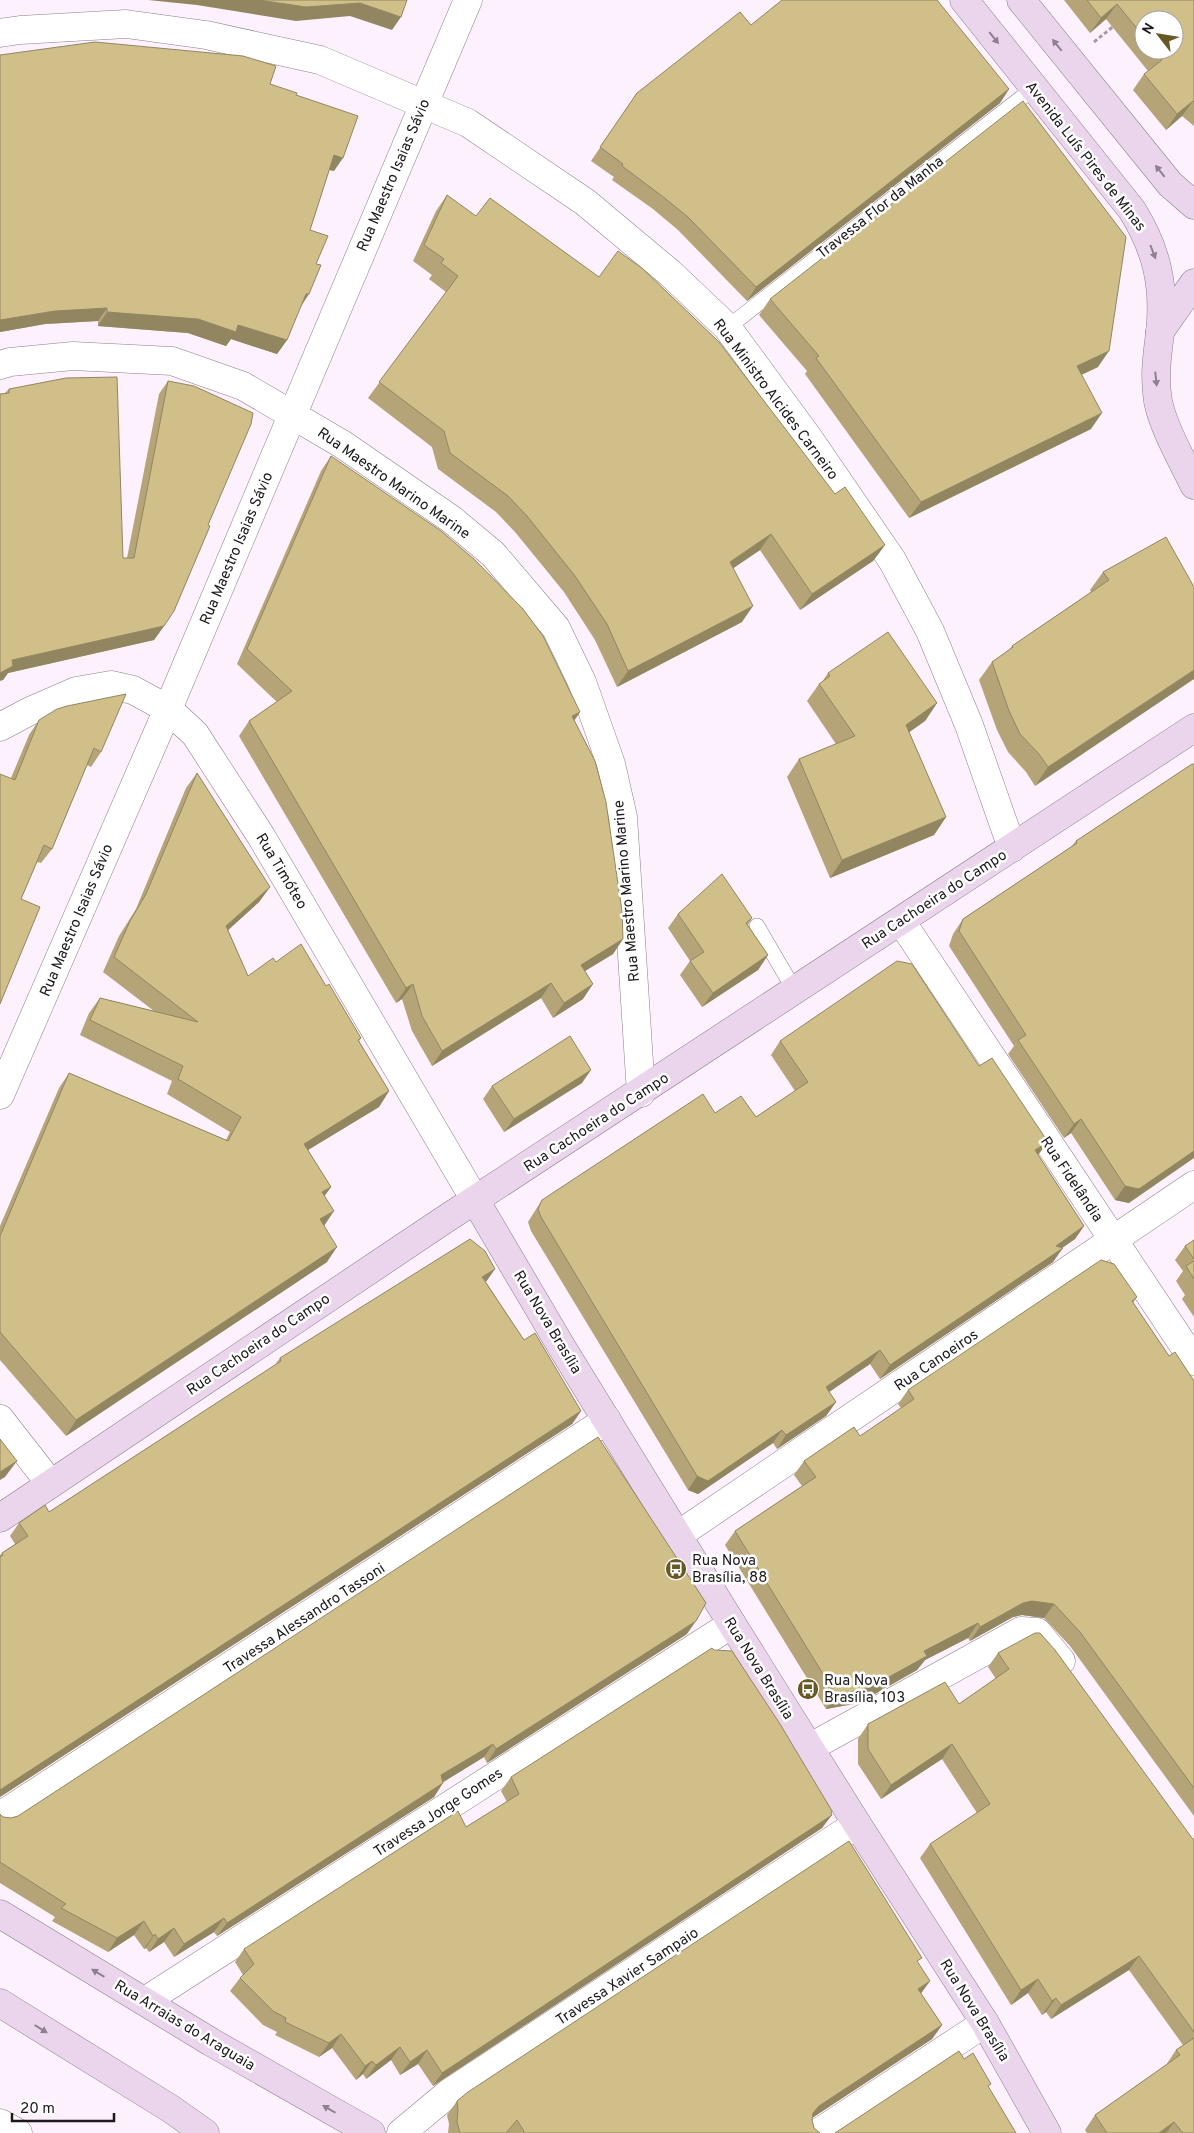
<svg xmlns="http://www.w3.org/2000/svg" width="1194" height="2133" font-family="Overpass,sans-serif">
	<rect width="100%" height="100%" fill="#fdf1fe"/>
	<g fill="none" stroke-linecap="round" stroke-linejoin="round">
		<g stroke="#897f8a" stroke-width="16">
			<g id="lane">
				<polyline points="727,328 1034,88"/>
				<polyline points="757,926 795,991"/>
			</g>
		</g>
		<g stroke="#897f8a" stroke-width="29">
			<g id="street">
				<polyline points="0,33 20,30 126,24 206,35 320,60 468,123 585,202 670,273 727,327 807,436 892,560 930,631 969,725 1012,848"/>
				<polyline points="0,365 10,362 73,356 172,361 243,386 342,444 451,519 493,554 556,628 582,682 611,764 623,817 641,1093"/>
				<polyline points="0,727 30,711 76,691 111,685 133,690 168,709 195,734 261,836 475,1200"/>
				<polyline points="901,921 1194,1361"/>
				<polyline points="0,1095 168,709 468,0"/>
				<polyline points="0,1419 50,1483"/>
				<polyline points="678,1535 1194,1185"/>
				<polyline points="809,1748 1021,1631 1037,1632 1061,1661"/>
				<polyline points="0,1816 607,1420"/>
				<polyline points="145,2001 732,1624"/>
				<polyline points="0,2123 18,2133"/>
				<polyline points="401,2133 449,2093 857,1824"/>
				<polyline points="818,2133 985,2023"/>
			</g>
		</g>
		<g stroke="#897f8a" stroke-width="29">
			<g id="secondary">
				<path d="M 964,0 L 1132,210 C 1157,250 1165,286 1160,333 C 1157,357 1154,376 1158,401 C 1163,427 1182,460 1194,485"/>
				<polyline points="1021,0 1170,184 1194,205"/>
				<polyline points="1160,331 1194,283"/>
				<polyline points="475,1200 561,1346 732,1624 857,1824 985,2023 1047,2133"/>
				<polyline points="0,1518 441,1222 1194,728"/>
				<polyline points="0,1914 211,2042 371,2133"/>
				<polyline points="0,2003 171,2109 205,2133"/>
			</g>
		</g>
		<polyline stroke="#a59ca6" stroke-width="3" stroke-dasharray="4 2.5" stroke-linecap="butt" points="1094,42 1115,25"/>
		<use href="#lane" stroke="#fff" stroke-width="15"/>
		<use href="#street" stroke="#fff" stroke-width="28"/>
		<use href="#secondary" stroke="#ead5ed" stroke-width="28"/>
	</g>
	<g fill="#b4a477" fill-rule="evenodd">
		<path d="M 1064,0 L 1194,0 L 1194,126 L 1182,116 L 1166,130 L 1133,90 L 1144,74 L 1148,71 L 1106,19 L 1090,33 ZM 1144,20 L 1174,50 L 1144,50 Z"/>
		<polygon points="751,25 1009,89 1000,103 747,301 678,230 653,209 612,180 614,177 591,161 637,93"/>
		<polygon points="0,55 270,84 296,95 334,171 329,170 310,230 316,264 287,340 277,354 231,339 226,346 188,333 98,326 98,321 45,324 0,332"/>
		<polygon points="447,195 835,494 885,545 873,561 800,610 760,550 733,568 742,622 617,687 595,640 564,592 515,532 496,512 438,469 432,447 368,398 446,292 429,279 432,275 413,261 436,211"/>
		<polygon points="770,299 1098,367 1081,375 1091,429 909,518 805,374 807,371 759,315"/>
		<polygon points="168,381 164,626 154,640 8,673 3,680 5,393 9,389 123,558 127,558 159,394"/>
		<polygon points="331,456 574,721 623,939 613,954 585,971 583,999 553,1018 541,998 432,1066 412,1031 402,999 396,1003 239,736 249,721 277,702 237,664 321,471"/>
		<polygon points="1103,572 1194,587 1035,786 1026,772 1008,752 997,730 979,680 992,662 1009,650 1012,646 1091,592 1090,590"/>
		<polygon points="828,673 937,703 925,721 909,732 946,817 934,835 830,878 787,777 799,759 836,744 807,701 819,684 822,682"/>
		<polygon points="39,720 101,752 91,767 87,765 52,849 41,863 37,862 21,899 11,778 29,735"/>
		<polygon points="1192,764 1129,1203 1115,1200 1071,1133 1064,1138 1008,1054 1014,1046 949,946 953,934 963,919 1071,847 1076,841"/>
		<polygon points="197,773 270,887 259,902 228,930 248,976 276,962 326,986 361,1038 359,1041 389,1091 379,1107 308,1150 331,1187 325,1195 324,1226 327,1262 66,1436 0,1360 0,1226 59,1088 69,1073 226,1140 230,1132 167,1094 172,1081 80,1035 89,1013 100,998 154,1011 103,972 119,936 136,909 186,788"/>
		<polygon points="678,914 752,918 748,925 768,955 758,970 702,1007 680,975 690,961 668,928"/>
		<polygon points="780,1041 1038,1155 1084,1226 1075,1239 1062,1248 1053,1262 880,1379 870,1364 829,1392 836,1402 826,1416 777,1449 773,1443 698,1494 688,1490 531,1231 528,1222 533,1214 542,1200 715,1113 756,1117 795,1091 771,1055"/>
		<polygon points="582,1083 504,1132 483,1099 492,1086"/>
		<polygon points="1194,1240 1194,1317 1182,1299 1185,1295 1176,1281 1183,1271 1175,1260 1185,1246"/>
		<polygon points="486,1282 524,1340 581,1411 572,1424 0,1797 0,1555 2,1553 15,1544 10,1536 19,1523 49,1512 275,1365 280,1358"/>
		<polygon points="1137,1297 1133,1303 1169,1356 1194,1381 1194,1816 1070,1646 1044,1618 1022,1615 1013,1617 970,1641 968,1638 925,1660 917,1670 859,1703 826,1709 725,1545 735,1531 802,1486 794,1475 804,1461 860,1436 901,1408 898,1404 908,1390"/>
		<polygon points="687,1634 487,1763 484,1757 443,1782 434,1797 217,1936 214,1932 174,1957 164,1942 149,1952 146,1948 144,1949 134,1935 108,1952 52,1921 55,1917 0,1883 0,1814 3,1817 11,1818"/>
		<polygon points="998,1653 1194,1840 1194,2133 1087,2133 1085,2130 1095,2115 1166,2065 1176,2050 1183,2045 1129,1970 1051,2019 1046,2012 1042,2015 1028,1993 1011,2005 920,1858 930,1844 977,1813 942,1759 881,1799 858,1764 858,1739 868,1724 959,1704 996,1679 988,1667"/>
		<polygon points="511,1777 832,1811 822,1828 433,2086 418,2064 400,2075 391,2060 366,2079 363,2074 356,2080 332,2048 319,2057 275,2035 277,2032 263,2025 230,1991 240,1978 243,1975 235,1962 244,1949 466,1827 507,1802 501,1791"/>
		<polygon points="919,1963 921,1994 942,2025 932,2039 812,2118 812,2120 814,2128 820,2133 448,2133 449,2124 447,2115 457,2101"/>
	</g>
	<g fill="#928661">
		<polygon points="148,0 258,0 360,3 401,17 392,30 350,16 296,21 197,5"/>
		<polygon points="1117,4 1106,19 1090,33 1101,18"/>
		<polygon points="1009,89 1000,103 747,301 756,287"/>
		<polygon points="1193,101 1182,116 1166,130 1177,114"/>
		<polygon points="334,155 343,158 334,171 324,168"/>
		<polygon points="306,294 309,294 300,308"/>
		<polygon points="107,308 98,321 45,324 0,332 0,320 55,311"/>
		<polygon points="107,312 198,319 238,325 287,340 277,354 231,339 226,346 188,333 98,326"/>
		<polygon points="1109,351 1098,367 1066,382 1077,366"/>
		<polygon points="1102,413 1091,429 909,518 921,502"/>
		<polygon points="771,534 760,550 719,578 730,562"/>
		<polygon points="885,545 873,561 800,610 812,594"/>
		<polygon points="753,606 742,622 617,687 628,671"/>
		<polygon points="164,626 154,640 8,673 3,680 0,681 0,673 12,660"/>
		<polygon points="1194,670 1194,679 1035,786 1048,767"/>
		<polygon points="937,703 925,721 894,743 906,725"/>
		<polygon points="580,712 570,727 572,716"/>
		<polygon points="946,817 934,835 830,878 842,860"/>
		<polygon points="270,887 259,902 215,942 226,926"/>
		<polygon points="623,939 613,954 570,980 581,965"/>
		<polygon points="768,955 758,970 702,1007 713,993"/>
		<polygon points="551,983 541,998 432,1066 442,1051"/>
		<polygon points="413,984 402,999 396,1003 406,988"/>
		<polygon points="593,984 583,999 553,1018 564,1003"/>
		<polygon points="591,1070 582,1083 504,1132 514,1119"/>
		<polygon points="389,1091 379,1107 293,1159 304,1144"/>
		<polygon points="1081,1119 1071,1133 1064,1138 1074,1124"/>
		<polygon points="1048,1142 1038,1155 1035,1150"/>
		<polygon points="1194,1151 1194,1158 1129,1203 1115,1200 1125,1186"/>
		<polygon points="331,1187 320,1202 322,1192"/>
		<polygon points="334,1211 324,1226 320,1219"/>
		<polygon points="1084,1226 1075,1239 1046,1259 1056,1246"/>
		<polygon points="337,1247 327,1262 66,1436 76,1420"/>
		<polygon points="1063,1248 1053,1262 880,1379 890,1365"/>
		<polygon points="495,1269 486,1282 482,1277"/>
		<polygon points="880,1350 870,1364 816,1401 826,1387"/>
		<polygon points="836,1402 826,1416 777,1449 786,1435"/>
		<polygon points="581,1411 572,1424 0,1797 0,1790 1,1789"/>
		<polygon points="782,1430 773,1443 698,1494 688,1490 697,1476"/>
		<polygon points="17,1461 5,1477 0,1480 0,1472"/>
		<polygon points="1032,1601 1054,1604 1044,1618 1022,1615 1013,1617 970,1641 980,1627 1023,1603"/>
		<polygon points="696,1621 687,1634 487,1763 496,1749"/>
		<polygon points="978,1623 968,1638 925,1660 917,1670 859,1703 826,1709 836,1695"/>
		<polygon points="493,1744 484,1757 432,1789 441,1775"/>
		<polygon points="952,1744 942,1759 881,1799 891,1785"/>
		<polygon points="443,1783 434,1797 217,1936 227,1923"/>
		<polygon points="832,1811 829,1817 832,1815 822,1828 433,2086 442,2073"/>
		<polygon points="224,1918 214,1932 174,1957 184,1944"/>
		<polygon points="144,1921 134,1935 108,1952 117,1938"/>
		<polygon points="174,1928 164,1942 149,1952 158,1939"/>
		<polygon points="155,1934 146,1948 144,1949 153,1936"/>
		<polygon points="1139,1956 1129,1970 1051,2019 1061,2005"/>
		<polygon points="1038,1979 1028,1993 1011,2005 1021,1990"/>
		<polygon points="930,1981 920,1995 918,1989"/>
		<polygon points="1056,1998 1046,2012 1042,2015 1052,2001"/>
		<polygon points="942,2025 932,2039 809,2120 813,2113 819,2106"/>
		<polygon points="341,2034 332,2048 319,2057 329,2043"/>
		<polygon points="400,2047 391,2060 366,2079 376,2065"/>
		<polygon points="427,2050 418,2064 400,2075 410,2062"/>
		<polygon points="372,2061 363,2074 356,2080 365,2066"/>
		<polygon points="1174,2122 1166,2133 1159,2133"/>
	</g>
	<g fill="#d1bf8a" stroke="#928661">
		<polygon points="258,0 407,0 401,17 360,3 306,7"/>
		<polygon points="782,0 937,0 1009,89 756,287 688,217 662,196 622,166 623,164 600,147 637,93 740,12 751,25"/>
		<polygon points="1087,0 1194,0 1194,102 1193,101 1177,114 1144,74 1162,60 1155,50 1174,50 1174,20 1144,20 1144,37 1117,4 1101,18"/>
		<polygon points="95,42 243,56 276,66 270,84 297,93 296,95 358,116 343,158 334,155 310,230 328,236 316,264 321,265 309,294 306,294 287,340 238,325 236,332 198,319 107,312 107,308 55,311 0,320 0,55"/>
		<polygon points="1023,101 1126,237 1109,351 1077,366 1102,413 921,502 816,358 819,356 770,299"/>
		<polygon points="447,195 476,216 490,198 599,277 618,251 643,269 719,342 835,494 845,487 885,545 812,594 771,534 730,562 753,606 628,671 607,624 575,576 527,516 508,496 450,453 444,431 379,382 458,276 441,263 444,259 424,245"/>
		<polygon points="117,377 123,558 134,558 168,381 194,386 253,413 251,424 208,525 210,526 174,611 164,626 12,660 13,666 0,673 0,394 9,393 9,389 66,378"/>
		<polygon points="331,456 441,531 475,560 523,609 543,636 580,712 572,716 595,761 606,802 622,911 623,939 581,965 593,984 564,1003 551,983 442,1051 422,1016 413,984 406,988 249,721 292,691 247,649"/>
		<polygon points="1166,537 1194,587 1194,670 1048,767 1039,754 1020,734 1009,711 992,662 1013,647 1012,646 1109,580 1103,572"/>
		<polygon points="888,632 937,703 906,725 946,817 842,860 799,759 855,736 819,684 830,676 828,673"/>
		<polygon points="126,694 101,752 94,748 52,849 44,845 21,899 40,907 0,1004 0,774 15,780 39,720 57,709 67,706"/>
		<polygon points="1192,764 1194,764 1194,1151 1139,1189 1125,1186 1081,1119 1074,1124 1018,1040 1026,1035 959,931 963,919 1077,843 1076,841"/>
		<polygon points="197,773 270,887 226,926 248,976 273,958 276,962 301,944 326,986 329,984 361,1038 358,1040 389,1091 304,1144 331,1187 322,1192 334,1211 320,1219 337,1247 76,1420 0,1332 0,1236 69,1073 228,1141 241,1117 178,1079 183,1066 90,1020 100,998 198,1022 114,957 130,921 146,894"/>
		<polygon points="722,874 752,918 746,923 768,955 713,993 690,961 704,952 678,914"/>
		<polygon points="897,961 912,964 979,1066 992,1058 1048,1142 1035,1150 1084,1226 1056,1246 1063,1248 890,1365 880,1350 826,1387 836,1402 786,1435 782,1430 708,1481 697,1476 541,1217 538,1209 542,1200 703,1094 715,1113 741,1096 756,1117 808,1082 780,1041"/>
		<polygon points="570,1036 591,1070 514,1119 492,1086"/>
		<polygon points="470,1239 485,1251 495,1269 482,1277 524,1340 535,1333 581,1411 0,1790 0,1557 3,1555 2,1553 28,1536 19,1523 45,1505 49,1512 281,1361 280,1358"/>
		<polygon points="1194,1240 1194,1259 1185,1246"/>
		<polygon points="1101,1260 1114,1264 1137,1297 1132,1301 1169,1356 1175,1352 1194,1381 1194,1788 1080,1632 1054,1604 1032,1601 1023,1603 980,1627 978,1623 924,1651 927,1656 869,1688 836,1695 735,1531 816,1477 804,1461 854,1427 860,1436 885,1419 914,1399 908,1390"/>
		<polygon points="1194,1261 1194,1279 1186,1266"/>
		<polygon points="598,1437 706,1603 696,1621 496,1749 493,1744 441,1775 443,1783 227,1923 224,1918 184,1944 174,1928 158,1939 155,1934 153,1936 144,1921 117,1938 61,1908 66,1904 0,1862 0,1814 3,1817 11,1818 18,1816"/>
		<polygon points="0,1439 17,1461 0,1472"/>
		<polygon points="1035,1633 1040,1633 1055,1650 1192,1838 1194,1840 1194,2032 1139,1956 1061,2005 1056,1998 1052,2001 1038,1979 1021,1990 930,1844 990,1804 952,1744 891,1785 868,1749 868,1724 945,1682 959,1704 1009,1669 998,1653"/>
		<polygon points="712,1648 714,1650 732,1651 780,1724 832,1811 831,1813 832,1815 442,2073 427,2050 410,2062 400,2047 376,2065 372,2061 365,2066 341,2034 329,2043 285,2022 286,2018 273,2011 240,1978 254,1964 244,1949 458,1811 466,1827 519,1794 511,1777"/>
		<polygon points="849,1841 922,1958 917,1961 930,1981 918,1989 942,2025 819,2106 813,2113 812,2120 814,2128 820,2133 525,2133 517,2120 506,2133 460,2133 457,2122 458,2110 457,2101 468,2092"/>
		<polygon points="1194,2038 1194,2133 1183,2133 1174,2122 1159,2133 1107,2133 1095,2115 1180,2055 1176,2050"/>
		<polygon points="959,2051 964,2059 973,2053 991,2084 988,2086 1016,2133 835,2133"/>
	</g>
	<defs><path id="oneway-solid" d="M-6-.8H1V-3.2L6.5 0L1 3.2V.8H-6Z" transform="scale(1.25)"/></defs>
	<g fill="#8e808f">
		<use href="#oneway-solid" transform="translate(994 38) rotate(51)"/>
		<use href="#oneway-solid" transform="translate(1057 45) rotate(-129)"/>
		<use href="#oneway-solid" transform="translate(1160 171) rotate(-129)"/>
		<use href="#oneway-solid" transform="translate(1153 252) rotate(69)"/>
		<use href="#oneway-solid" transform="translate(1156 379) rotate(84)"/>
		<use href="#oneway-solid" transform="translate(98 1973) rotate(-149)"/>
		<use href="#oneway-solid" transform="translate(41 2029) rotate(32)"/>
		<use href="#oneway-solid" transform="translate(329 2109) rotate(-150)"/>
	</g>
	<defs>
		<g id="bus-disc" transform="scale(1.125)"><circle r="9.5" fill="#685825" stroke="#fff"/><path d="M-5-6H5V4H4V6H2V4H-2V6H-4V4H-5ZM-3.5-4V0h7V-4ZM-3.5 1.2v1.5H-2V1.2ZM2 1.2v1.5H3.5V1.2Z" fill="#fff"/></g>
	</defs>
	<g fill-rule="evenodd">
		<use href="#bus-disc" x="676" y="1569"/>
		<use href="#bus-disc" x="808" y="1689"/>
	</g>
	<g text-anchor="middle" stroke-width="5" stroke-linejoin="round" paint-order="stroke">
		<g font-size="15" fill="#1d191d" stroke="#fff">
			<text transform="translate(1086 156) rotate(52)" y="5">Avenida Luís Pires de Minas</text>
			<text transform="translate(393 175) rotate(-67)" y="5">Rua Maestro Isaias Sávio</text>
			<text transform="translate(880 207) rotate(-38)" y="5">Travessa Flor da Manha</text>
			<text transform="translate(776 399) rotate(53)" y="5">Rua Ministro Alcides Carneiro</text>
			<text transform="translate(394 483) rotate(35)" y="5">Rua Maestro Marino Marine</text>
			<text transform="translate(236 548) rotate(-67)" y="5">Rua Maestro Isaias Sávio</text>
			<text transform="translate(282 871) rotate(59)" y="5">Rua Timóteo</text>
			<text transform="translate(626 891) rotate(-95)" y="5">Rua Maestro Marino Marine</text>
			<text transform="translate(934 899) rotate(-33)" y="5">Rua Cachoeira do Campo</text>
			<text transform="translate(76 920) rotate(-67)" y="5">Rua Maestro Isaias Sávio</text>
			<text transform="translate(596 1122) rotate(-33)" y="5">Rua Cachoeira do Campo</text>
			<text transform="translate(1072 1179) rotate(56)" y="5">Rua Fidelândia</text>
			<text transform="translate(548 1322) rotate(59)" y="5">Rua Nova Brasília</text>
			<text transform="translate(258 1344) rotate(-34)" y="5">Rua Cachoeira do Campo</text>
			<text transform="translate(936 1360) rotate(-34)" y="5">Rua Canoeiros</text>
			<text transform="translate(304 1618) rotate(-33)" y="5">Travessa Alessandro Tassoni</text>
			<text transform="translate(759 1668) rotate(58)" y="5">Rua Nova Brasília</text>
			<text transform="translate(438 1812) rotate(-33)" y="5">Travessa Jorge Gomes</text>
			<text transform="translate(627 1976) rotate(-33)" y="5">Travessa Xavier Sampaio</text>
			<text transform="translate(975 2010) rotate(58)" y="5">Rua Nova Brasília</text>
			<text transform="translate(185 2025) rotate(31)" y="5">Rua Arraias do Araguaia</text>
		</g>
		<g font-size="15" fill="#1d191d" stroke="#fff" text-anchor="start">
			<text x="692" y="1565">Rua Nova<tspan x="692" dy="17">Brasília, 88</tspan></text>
			<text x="824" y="1685">Rua Nova<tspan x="824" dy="17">Brasília, 103</tspan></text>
		</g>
	</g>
	<g transform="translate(1159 35) rotate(301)"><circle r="24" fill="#ffffff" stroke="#a5a3a5"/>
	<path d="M0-4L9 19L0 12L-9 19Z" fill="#685825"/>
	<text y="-8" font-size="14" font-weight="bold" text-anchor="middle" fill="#1d191d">N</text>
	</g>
	<path d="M12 2113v8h102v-8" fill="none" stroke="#1d191d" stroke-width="2.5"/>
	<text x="20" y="2113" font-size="15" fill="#1d191d" stroke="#ffffff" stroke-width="4" paint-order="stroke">20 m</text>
</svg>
